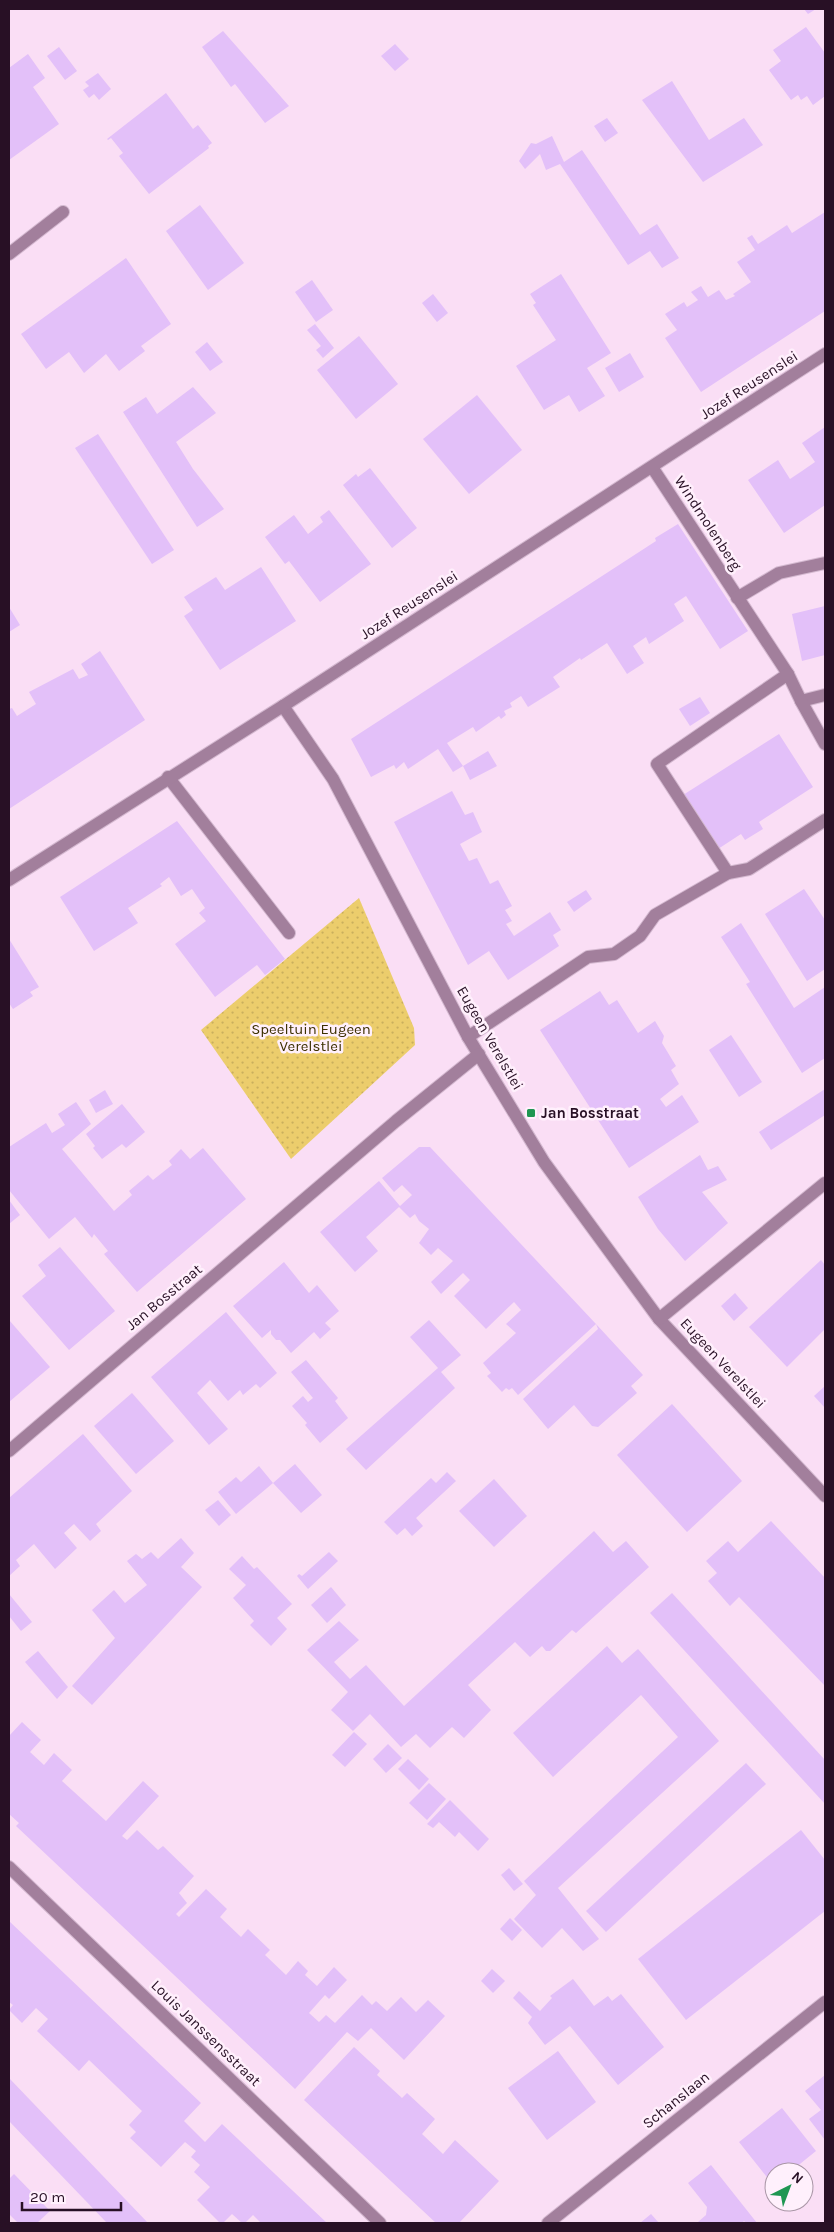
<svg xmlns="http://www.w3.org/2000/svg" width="834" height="2232" font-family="Karla,sans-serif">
	<defs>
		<pattern id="park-dots" width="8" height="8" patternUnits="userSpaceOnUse" patternTransform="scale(1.25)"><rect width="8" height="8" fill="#eccd6c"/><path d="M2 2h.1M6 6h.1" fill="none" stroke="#caaf5d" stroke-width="1.8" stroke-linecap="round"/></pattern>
	</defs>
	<rect width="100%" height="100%" fill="#fadef5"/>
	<polygon fill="url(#park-dots)" points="359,898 414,1028 415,1045 291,1159 201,1030"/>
	<g fill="#e3c0f9">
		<polygon points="804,9 816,9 808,14"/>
		<polygon points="806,27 825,53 825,75 824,76 825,96 813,105 807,96 801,100 798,95 791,100 769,70 781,61 773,50"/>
		<polygon points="223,31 289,106 265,123 235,84 231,87 202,47"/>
		<polygon points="395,44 409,59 395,71 381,56"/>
		<polygon points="59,47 77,71 65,80 47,56"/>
		<polygon points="28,54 45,78 33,87 59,124 9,160 9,68"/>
		<polygon points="98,73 111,89 99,100 94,94 89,98 83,90 89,86 85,82"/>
		<polygon points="672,81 709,140 744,118 763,145 703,182 642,100"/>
		<polygon points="166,93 193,129 198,125 212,143 208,146 209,148 149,194 119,156 123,153 111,138 108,140 107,139"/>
		<polygon points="607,118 618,133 605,142 594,126"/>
		<polygon points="552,136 564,162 582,150 640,235 657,224 679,258 662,268 650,251 628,265 560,164 546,170 540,154 525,169 519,161 531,143 536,144"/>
		<polygon points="200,205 244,263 208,290 166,231"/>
		<polygon points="825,212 825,311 701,392 665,338 677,330 665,314 684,302 687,307 698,300 691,292 701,286 708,297 719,290 726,300 735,296 733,294 751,282 737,262 755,250 747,238 752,235 758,244 787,225 792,233"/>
		<polygon points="126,258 171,324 141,346 145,351 119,371 106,354 84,373 69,352 46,369 21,334"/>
		<polygon points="561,274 611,353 587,368 605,396 579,412 569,395 544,410 516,366 556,340 533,305 536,303 530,294"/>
		<polygon points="312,280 333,310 316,322 295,292"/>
		<polygon points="433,294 448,313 437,322 422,303"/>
		<polygon points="315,324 334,348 323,358 316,350 321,346 307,330"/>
		<polygon points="359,336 398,384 356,419 317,370"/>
		<polygon points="207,342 223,362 210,371 195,352"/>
		<polygon points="630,353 644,377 619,392 605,368"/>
		<polygon points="193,387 216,413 176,442 193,469 224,509 197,527 123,412 146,397 157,414"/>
		<polygon points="477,395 522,450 469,494 423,439"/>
		<polygon points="825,427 825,505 784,533 748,480 778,460 790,479 802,471 815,462 802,443"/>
		<polygon points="98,434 174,550 152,564 75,448"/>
		<polygon points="370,468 417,528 392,548 343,485 356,474 358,477"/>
		<polygon points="329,510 371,564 320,602 289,561 285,564 265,537 294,515 308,534 323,522 320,517"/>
		<polygon points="678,524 748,631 720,649 686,596 674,604 684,621 649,644 646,637 633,646 644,663 627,674 607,643 581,660 580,658 553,677 560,687 528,707 521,696 510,703 512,707 504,711 506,715 501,719 499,716 476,732 473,727 447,743 463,766 488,751 497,766 470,780 463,766 453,772 438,749 408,769 404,762 396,769 394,765 371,777 351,739 656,541 655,538"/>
		<polygon points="261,567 296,621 220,670 184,616 193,610 184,597 216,577 225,590"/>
		<polygon points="825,606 825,655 802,661 792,614"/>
		<polygon points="9,607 20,625 9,632"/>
		<polygon points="100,651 145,720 9,809 9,709 12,708 17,716 36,704 29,692 73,669 79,679 88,675 81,664"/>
		<polygon points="700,697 710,713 690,726 679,709"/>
		<polygon points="779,734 813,787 759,822 763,829 745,840 741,834 718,849 683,795"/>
		<polygon points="452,791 465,815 473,812 482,832 460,844 469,861 477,858 490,884 498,880 512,906 505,910 512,921 506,924 514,936 550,912 561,930 553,935 559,946 508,980 489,951 468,965 394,822"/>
		<polygon points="177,821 285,959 265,975 257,965 215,997 175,944 206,921 199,913 205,908 192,889 181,896 169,877 160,884 162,886 128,908 138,923 94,951 60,897"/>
		<polygon points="804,889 825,920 825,969 807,981 765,914"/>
		<polygon points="586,890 592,899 574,912 567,902"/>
		<polygon points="741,923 794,1008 825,987 825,1058 802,1073 746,984 750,982 721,937"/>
		<polygon points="9,939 39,987 30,992 33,996 13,1009 9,1003"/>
		<polygon points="600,991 609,1005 617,1000 638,1033 655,1021 664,1036 662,1043 676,1066 671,1070 679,1084 660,1099 666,1107 682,1095 699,1122 629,1168 540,1030"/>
		<polygon points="731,1035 762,1082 739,1097 709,1050"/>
		<polygon points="825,1089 825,1115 771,1150 759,1132"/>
		<polygon points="105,1090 113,1104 96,1113 89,1100"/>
		<polygon points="76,1102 91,1124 62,1149 114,1211 132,1195 129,1191 148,1175 153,1180 172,1165 169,1161 181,1149 190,1159 203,1148 246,1199 137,1292 104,1254 108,1251 94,1234 92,1238 75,1217 49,1239 9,1190 9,1147 46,1123 52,1133 65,1125 58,1114"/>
		<polygon points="122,1104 145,1132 126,1148 122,1144 102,1159 93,1148 95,1146 86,1134"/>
		<polygon points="419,1147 430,1147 596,1324 518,1395 512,1388 509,1390 506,1388 502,1392 487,1376 491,1373 483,1363 516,1333 506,1324 521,1310 514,1302 486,1329 454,1296 470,1280 463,1273 441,1294 431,1282 453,1261 438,1248 431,1255 419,1243 429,1229 419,1221 415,1214 410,1218 399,1207 366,1237 378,1251 355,1272 320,1232 379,1181 400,1206 412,1195 402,1185 394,1192 382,1178"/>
		<polygon points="700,1155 708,1170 718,1166 727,1180 702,1192 728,1223 685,1261 658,1229 638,1197"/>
		<polygon points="9,1200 20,1215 9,1224"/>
		<polygon points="60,1247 115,1311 69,1350 22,1296 46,1276 38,1265"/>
		<polygon points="821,1260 825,1265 825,1329 787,1367 749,1327"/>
		<polygon points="284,1262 309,1293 317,1285 339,1311 325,1323 331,1329 320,1339 314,1332 291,1353 280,1340 276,1340 271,1334 271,1330 262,1338 233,1306"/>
		<polygon points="735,1293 748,1308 734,1321 721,1306"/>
		<polygon points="226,1312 277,1373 260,1388 256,1384 243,1395 240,1390 228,1401 210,1380 197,1393 228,1429 209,1445 151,1377"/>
		<polygon points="9,1320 50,1367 9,1402"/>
		<polygon points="429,1320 461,1355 441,1372 455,1388 366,1470 346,1449 438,1368 410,1337"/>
		<polygon points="596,1324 643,1375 631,1386 637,1393 598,1427 592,1426 574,1405 548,1429 523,1399 598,1329"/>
		<polygon points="306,1360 338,1398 335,1401 348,1418 320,1443 305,1425 307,1423 292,1406 303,1396 308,1402 313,1398 291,1372"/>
		<polygon points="825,1386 825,1408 814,1396"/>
		<polygon points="132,1393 174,1441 136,1474 94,1426"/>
		<polygon points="672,1404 742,1481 687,1532 617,1455"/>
		<polygon points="83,1434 132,1491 96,1524 101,1531 90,1541 74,1524 64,1533 77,1548 55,1569 34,1544 16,1560 20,1566 9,1576 9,1498"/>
		<polygon points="295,1464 322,1495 301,1513 273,1483 236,1514 218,1492 236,1477 241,1482 259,1466 273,1483"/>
		<polygon points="447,1472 456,1481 416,1518 423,1526 412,1536 405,1528 397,1535 384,1522 431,1478 436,1483"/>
		<polygon points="494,1479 527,1516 494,1547 459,1511"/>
		<polygon points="218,1500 231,1515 219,1526 205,1510"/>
		<polygon points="771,1521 825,1578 825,1686 739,1597 730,1606 708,1581 717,1573 706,1561 728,1541 738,1552"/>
		<polygon points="594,1531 613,1552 626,1541 649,1567 576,1633 572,1630 550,1651 546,1651 542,1646 530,1657 515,1642 468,1685 491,1710 464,1738 452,1727 430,1748 416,1734 401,1747 370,1714 353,1731 331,1710 348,1692 307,1650 339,1621 359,1640 334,1662 350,1679 366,1665 404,1706"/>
		<polygon points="181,1538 194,1553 181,1567 202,1587 92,1705 72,1686 115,1638 92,1610 114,1590 125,1603 147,1585 127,1561 136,1554 142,1559 151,1552 158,1559"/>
		<polygon points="329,1552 338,1561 308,1589 297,1576 299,1574 302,1576"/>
		<polygon points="242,1556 254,1569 257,1567 292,1604 277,1618 287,1629 271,1646 250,1625 254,1621 233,1598 246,1585 229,1569"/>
		<polygon points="331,1587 346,1605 327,1623 311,1605"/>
		<polygon points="672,1593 825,1760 825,1804 650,1613"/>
		<polygon points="9,1594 32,1622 21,1631 9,1616"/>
		<polygon points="607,1646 622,1663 638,1649 719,1741 558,1888 599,1939 583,1951 562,1928 542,1948 514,1919 536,1895 524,1881 678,1737 641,1695 553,1777 513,1733"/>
		<polygon points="38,1651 68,1687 57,1699 25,1662"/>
		<polygon points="22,1722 41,1740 30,1752 44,1765 54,1753 72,1770 62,1781 106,1821 143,1781 159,1796 122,1836 127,1840 137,1830 158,1850 163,1846 194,1876 179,1893 187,1903 176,1914 179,1917 206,1889 227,1909 220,1917 241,1937 248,1929 270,1950 265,1955 286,1975 298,1961 308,1971 305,1975 317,1986 334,1967 347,1980 329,1999 325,1995 309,2013 319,2022 326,2015 335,2023 362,1995 372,2005 376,2001 387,2011 401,1997 416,2012 428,2000 445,2016 404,2060 371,2028 358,2041 347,2032 295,2089 16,1826 19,1823 9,1814 9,1736"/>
		<polygon points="354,1732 367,1744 345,1767 332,1755"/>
		<polygon points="388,1744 402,1758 386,1773 373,1759"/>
		<polygon points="408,1759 429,1779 419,1790 398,1769"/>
		<polygon points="746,1763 766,1784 606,1932 586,1911"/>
		<polygon points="429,1783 446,1799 427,1820 409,1803"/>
		<polygon points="450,1800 489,1839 478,1851 459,1832 455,1837 439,1822 433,1828 427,1824"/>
		<polygon points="801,1830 825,1860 825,1911 686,2020 638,1959"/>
		<polygon points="509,1868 523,1884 514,1891 501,1875"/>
		<polygon points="510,1918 522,1930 512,1941 500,1929"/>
		<polygon points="9,1921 201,2103 184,2121 205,2142 222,2124 327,2223 261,2223 253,2215 245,2223 242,2223 232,2214 223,2223 220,2223 197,2200 210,2187 194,2172 200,2165 191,2157 196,2151 185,2142 161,2167 130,2138 136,2132 129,2125 142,2111 89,2060 79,2071 37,2031 48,2019 36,2008 22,2023 9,2010 13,2005 9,2002"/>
		<polygon points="492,1969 505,1981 493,1993 481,1981"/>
		<polygon points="573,1979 594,2006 608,1996 612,2001 621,1994 664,2047 618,2085 570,2026 545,2045 528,2023 532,2017 513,1998 519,1991 540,2011 552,1998 550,1996"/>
		<polygon points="354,2047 380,2071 377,2075 402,2098 407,2093 435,2119 422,2134 443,2154 455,2140 499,2181 459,2223 436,2223 304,2100"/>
		<polygon points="558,2051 596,2102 547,2140 508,2088"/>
		<polygon points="825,2075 825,2140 809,2119 821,2110 805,2091"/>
		<polygon points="9,2078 148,2223 107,2223 9,2121"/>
		<polygon points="782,2108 816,2151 790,2172 774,2172 774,2186 739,2142"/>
		<polygon points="711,2165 757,2223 746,2223 744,2221 742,2223 699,2223 698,2222 706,2215 707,2207 688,2183"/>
		<polygon points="14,2174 50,2211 37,2223 18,2223 9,2214 9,2179"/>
		<polygon points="651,2214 659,2223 640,2223"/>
	</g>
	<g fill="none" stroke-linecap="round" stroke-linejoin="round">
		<g stroke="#d4b9d0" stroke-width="14">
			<g id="minor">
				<polyline points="9,254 63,212"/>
				<polyline points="652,467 788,674 801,701 825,695"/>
				<polyline points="737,598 779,573 825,563"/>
				<polyline points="801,701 825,744"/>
				<polyline points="283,706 333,779 468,1037 544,1162 659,1319 825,1496"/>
				<polyline points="168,777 289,933"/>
				<polyline points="728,873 657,764 788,674"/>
				<polyline points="9,880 283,706 825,354"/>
				<polyline points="468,1037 588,957 614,954 640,936 655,915 728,873 749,869 825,820"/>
				<polyline points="659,1319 825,1183"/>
				<polyline points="9,1451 396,1121 479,1054"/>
				<polyline points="9,1867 380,2223"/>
				<polyline points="548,2223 825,2002"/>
			</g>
		</g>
		<use href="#minor" stroke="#a27f9c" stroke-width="12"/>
	</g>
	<rect fill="#1f9652" stroke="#fff0fc" stroke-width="2" x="526" y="1108" width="10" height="10" rx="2.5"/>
	<g text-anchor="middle" stroke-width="5" stroke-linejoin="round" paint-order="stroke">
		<g font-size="15" fill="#281025" stroke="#fff0fc">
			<text transform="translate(749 385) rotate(-33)" y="5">Jozef Reusenslei</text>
			<text transform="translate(708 523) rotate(57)" y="5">Windmolenberg</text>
			<text transform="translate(409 605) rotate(-33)" y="5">Jozef Reusenslei</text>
			<text transform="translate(490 1038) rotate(60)" y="5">Eugeen Verelstlei</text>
			<text transform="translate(164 1297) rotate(-40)" y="5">Jan Bosstraat</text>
			<text transform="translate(723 1363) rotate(47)" y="5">Eugeen Verelstlei</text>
			<text transform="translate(206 2033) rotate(44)" y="5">Louis Janssensstraat</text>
			<text transform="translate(676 2100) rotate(-39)" y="5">Schanslaan</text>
		</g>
		<g font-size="15" fill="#3c2f00" stroke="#fff0fc">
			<text x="311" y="1034">Speeltuin Eugeen<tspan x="311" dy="17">Verelstlei</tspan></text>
		</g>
		<g font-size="15" font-weight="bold" fill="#281025" stroke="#fff0fc" text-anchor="start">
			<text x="541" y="1118">Jan Bosstraat</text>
		</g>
	</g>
	<rect width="834" height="2232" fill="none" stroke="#281025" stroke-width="20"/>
	<g transform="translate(789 2187) rotate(42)"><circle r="24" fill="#fff0fc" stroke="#a996a6"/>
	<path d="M0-4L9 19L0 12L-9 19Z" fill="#1f9652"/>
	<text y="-8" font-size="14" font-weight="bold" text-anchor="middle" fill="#281025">N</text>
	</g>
	<path d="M22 2202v8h99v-8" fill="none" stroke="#281025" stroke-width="2.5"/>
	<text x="30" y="2202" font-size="15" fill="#281025" stroke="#fff0fc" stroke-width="4" paint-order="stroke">20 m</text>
</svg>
